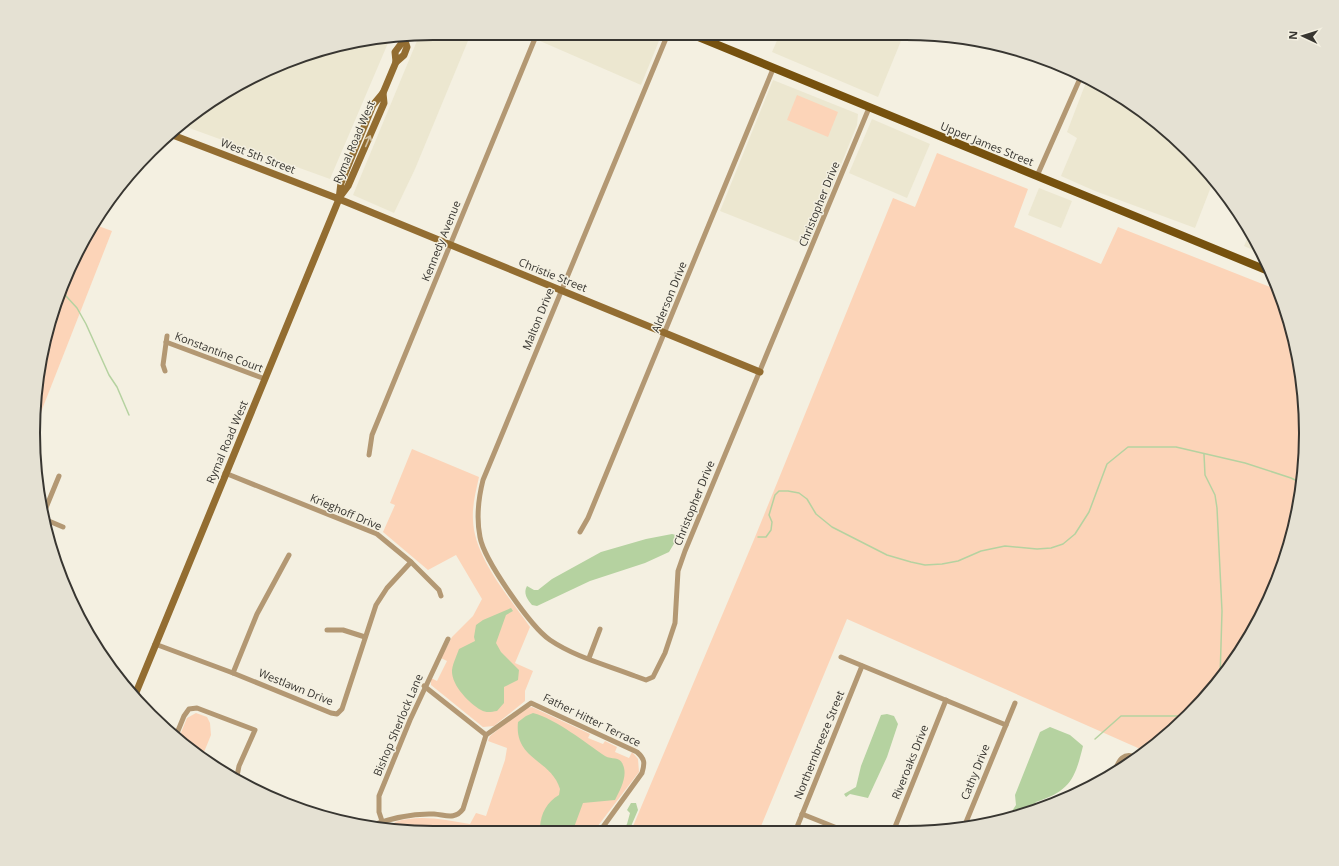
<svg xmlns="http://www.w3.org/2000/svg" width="1339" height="866" font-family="'Open Sans',sans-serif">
	<rect width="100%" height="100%" fill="#f4f0e1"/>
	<g fill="#ece7d0">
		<polygon points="381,36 391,36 330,179 181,125 211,101 305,54"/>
		<polygon points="419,36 470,36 415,169 394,213 353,195"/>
		<polygon points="542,36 661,36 641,85 540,41"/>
		<polygon points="779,36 903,36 878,97 772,52"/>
		<polygon points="1088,77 1170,132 1214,179 1195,228 1095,191 1061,176 1077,138 1067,132"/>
		<polygon points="773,80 858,114 857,125 808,246 720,211"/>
		<polygon points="872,119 930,144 907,198 849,173"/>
		<polygon points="1039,188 1072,201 1061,228 1028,215"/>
		<polygon points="1250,232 1264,255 1244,246"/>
	</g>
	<g fill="#fcd4b8">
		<polygon points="797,95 838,112 828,137 787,120"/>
		<polygon points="937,153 1028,189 1014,227 1101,264 1118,227 1278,290 1292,329 1305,407 1303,485 1285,561 1253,633 1207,697 1147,752 847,619 759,831 631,831 753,542 893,198 915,207"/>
		<polygon points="93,224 112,231 34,430 34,407 54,304 86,233"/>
		<path d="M 412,449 L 479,477 C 476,491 472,505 473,520 C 474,557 509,597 530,627 L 515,663 L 533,671 L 525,691 L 525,701 L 494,726 L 483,727 L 431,685 L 431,678 L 437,681 L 447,661 L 441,658 L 452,637 L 473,616 L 482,599 L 456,555 L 428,570 L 383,532 L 395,505 L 390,503 Z"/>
		<path d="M 532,707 L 590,734 L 588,738 L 603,744 L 605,741 L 617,747 L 615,752 L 629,758 L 632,752 L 638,759 L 639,772 L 594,831 L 391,830 L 395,822 C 420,814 445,820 470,824 L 476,813 L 486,816 L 505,760 L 507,748 L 488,741 L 490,736 L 525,708 Z"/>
		<polygon points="196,713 207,717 210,723 211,735 202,757 178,740 187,718"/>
	</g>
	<g fill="#b5d2a0">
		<path d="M 672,534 L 676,535 L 678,537 L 669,552 L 645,563 L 590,581 L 537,606 L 532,605 C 527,599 523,593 527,586 L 534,590 L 538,590 L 552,579 L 601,552 L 646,539 Z"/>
		<path d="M 511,608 L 513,611 L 506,615 L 496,643 L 501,652 L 519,670 L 518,680 L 504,687 L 504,703 L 497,711 C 491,712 486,713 481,710 C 469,703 451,685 452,670 C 453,663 457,655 459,649 L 475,641 L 474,637 L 476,625 L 483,620 Z"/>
		<path d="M 533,713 C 556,719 586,743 605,756 C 612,760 620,756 623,765 C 628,776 620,790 615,800 L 583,803 L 573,830 L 543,830 L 540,827 C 541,813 547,802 559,795 L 560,789 C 551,759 514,760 518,722 L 526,716 Z"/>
		<polygon points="887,714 894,716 898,724 887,757 868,798 850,794 846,797 844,794 856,787 861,766 881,715"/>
		<path d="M 1050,727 L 1070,735 L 1083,746 C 1075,779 1070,791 1036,802 L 1032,811 L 1006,820 L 1016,805 L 1015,795 L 1040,732 Z"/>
		<polygon points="631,803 636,803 638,810 629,831 622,831 627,824 630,813 627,810"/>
		<polygon points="413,826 448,827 456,830 406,830"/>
	</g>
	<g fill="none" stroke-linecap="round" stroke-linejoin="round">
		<g stroke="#b5d2a0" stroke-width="1.5">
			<polyline points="62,286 66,296 77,308 86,324 109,375 117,387 129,415"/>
			<polyline points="1204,454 1205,475 1215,495 1217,508 1222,611 1220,679"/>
			<polyline points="758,537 766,537 771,530 772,522 769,515 775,495 779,491 788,491 799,493 807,499 816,514 832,527 887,555 911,562 925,565 942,564 958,561 981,551 1005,546 1037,549 1051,548 1063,544 1075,534 1089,512 1107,464 1128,447 1176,447 1245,463 1291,478 1303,484"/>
			<polyline points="1095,739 1121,716 1186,716"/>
		</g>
		<g stroke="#b39873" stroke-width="5">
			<path d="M 667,36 L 483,480 C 478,500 476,517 480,537 C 484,560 531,627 550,640 C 575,657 607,665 635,676 L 646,680 L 653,677 L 665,653 L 675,623 L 678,571 L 685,551 L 869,108"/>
			<polyline points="1037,176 1082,74"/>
			<polyline points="166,342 265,379"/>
			<polyline points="165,371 163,365 167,336"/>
			<polyline points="369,455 372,435 536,36"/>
			<polyline points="225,473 377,534 411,562 439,590 441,596"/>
			<polyline points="43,515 59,476"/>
			<polyline points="44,519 63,527"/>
			<polyline points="580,532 588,518 773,69"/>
			<polyline points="327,630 343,630 365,637"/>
			<polyline points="155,644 233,673 331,713 337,714 342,709 376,605 387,588 411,562"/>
			<polyline points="841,657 1006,725"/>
			<polyline points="589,658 600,629"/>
			<polyline points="233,673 257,614 289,555"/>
			<polyline points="424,686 486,735"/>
			<path d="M 486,735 L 531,703 L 637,752 C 645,759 645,763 642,773 L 600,831"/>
			<polyline points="175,738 184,716 189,709 197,708 255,730 239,766 236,781"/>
			<path d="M 1114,772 C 1119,760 1123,751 1138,758"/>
			<polyline points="802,814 847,832"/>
			<path d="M 369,826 C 391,818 411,813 434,814 C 446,815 455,820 463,809 L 486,735"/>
			<polyline points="964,827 1015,703"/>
			<polyline points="385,830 379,812 379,796 410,720 448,639"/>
			<polyline points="795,832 862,666"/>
			<polyline points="893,832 946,700"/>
		</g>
		<g stroke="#936d31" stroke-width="7">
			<polyline points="396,62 404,55 407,47 405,41"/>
			<polyline points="170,134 339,199 760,372"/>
			<polyline points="339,198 348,186 384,103 383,93"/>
			<polyline points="135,695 339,199 341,183 373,105 383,93 396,62 395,52 407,36"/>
		</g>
		<polyline stroke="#76510e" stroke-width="8" points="696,36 1271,272"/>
	</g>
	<defs><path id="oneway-shaft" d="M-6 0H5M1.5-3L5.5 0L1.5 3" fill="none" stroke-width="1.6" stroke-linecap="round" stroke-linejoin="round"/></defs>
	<use stroke="#d2c2a3" href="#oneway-shaft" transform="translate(368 141) rotate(-67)"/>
	<g text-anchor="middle" stroke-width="3" stroke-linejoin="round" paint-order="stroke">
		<g font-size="11" fill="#383631" stroke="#f4f0e1">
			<text transform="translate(354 142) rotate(-67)" y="4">Rymal Road West</text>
			<text transform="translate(987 144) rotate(22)" y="4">Upper James Street</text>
			<text transform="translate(258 156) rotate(21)" y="4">West 5th Street</text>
			<text transform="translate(819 204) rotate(-68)" y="4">Christopher Drive</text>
			<text transform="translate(441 241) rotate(-68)" y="4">Kennedy Avenue</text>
			<text transform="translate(553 275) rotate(22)" y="4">Christie Street</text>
			<text transform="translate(669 297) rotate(-68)" y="4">Alderson Drive</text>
			<text transform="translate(538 319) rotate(-68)" y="4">Malton Drive</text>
			<text transform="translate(219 352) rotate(21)" y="4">Konstantine Court</text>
			<text transform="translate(227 442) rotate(-67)" y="4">Rymal Road West</text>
			<text transform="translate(694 503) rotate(-68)" y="4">Christopher Drive</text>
			<text transform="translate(346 512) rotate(23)" y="4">Krieghoff Drive</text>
			<text transform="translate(296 687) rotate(22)" y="4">Westlawn Drive</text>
			<text transform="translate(592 720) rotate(26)" y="4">Father Hitter Terrace</text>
			<text transform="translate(398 725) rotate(-67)" y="4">Bishop Sherlock Lane</text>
			<text transform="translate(819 745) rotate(-68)" y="4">Northernbreeze Street</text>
			<text transform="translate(910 762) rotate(-68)" y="4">Riveroaks Drive</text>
			<text transform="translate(975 772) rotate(-68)" y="4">Cathy Drive</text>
		</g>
	</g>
	<path d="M0 0H1339V866H0ZM433 40H906A393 393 0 0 1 1299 433V433A393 393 0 0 1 906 826H433A393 393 0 0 1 40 433V433A393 393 0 0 1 433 40Z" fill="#e5e1d3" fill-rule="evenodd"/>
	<path fill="none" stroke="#383631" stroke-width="2" d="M433 40H906A393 393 0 0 1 1299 433V433A393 393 0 0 1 906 826H433A393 393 0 0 1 40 433V433A393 393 0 0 1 433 40Z"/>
	<g transform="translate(1303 36) rotate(274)" stroke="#f4f0e1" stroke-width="3" paint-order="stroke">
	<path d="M0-3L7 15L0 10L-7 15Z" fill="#383631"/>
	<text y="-6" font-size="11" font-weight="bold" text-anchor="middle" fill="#383631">N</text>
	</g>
</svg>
